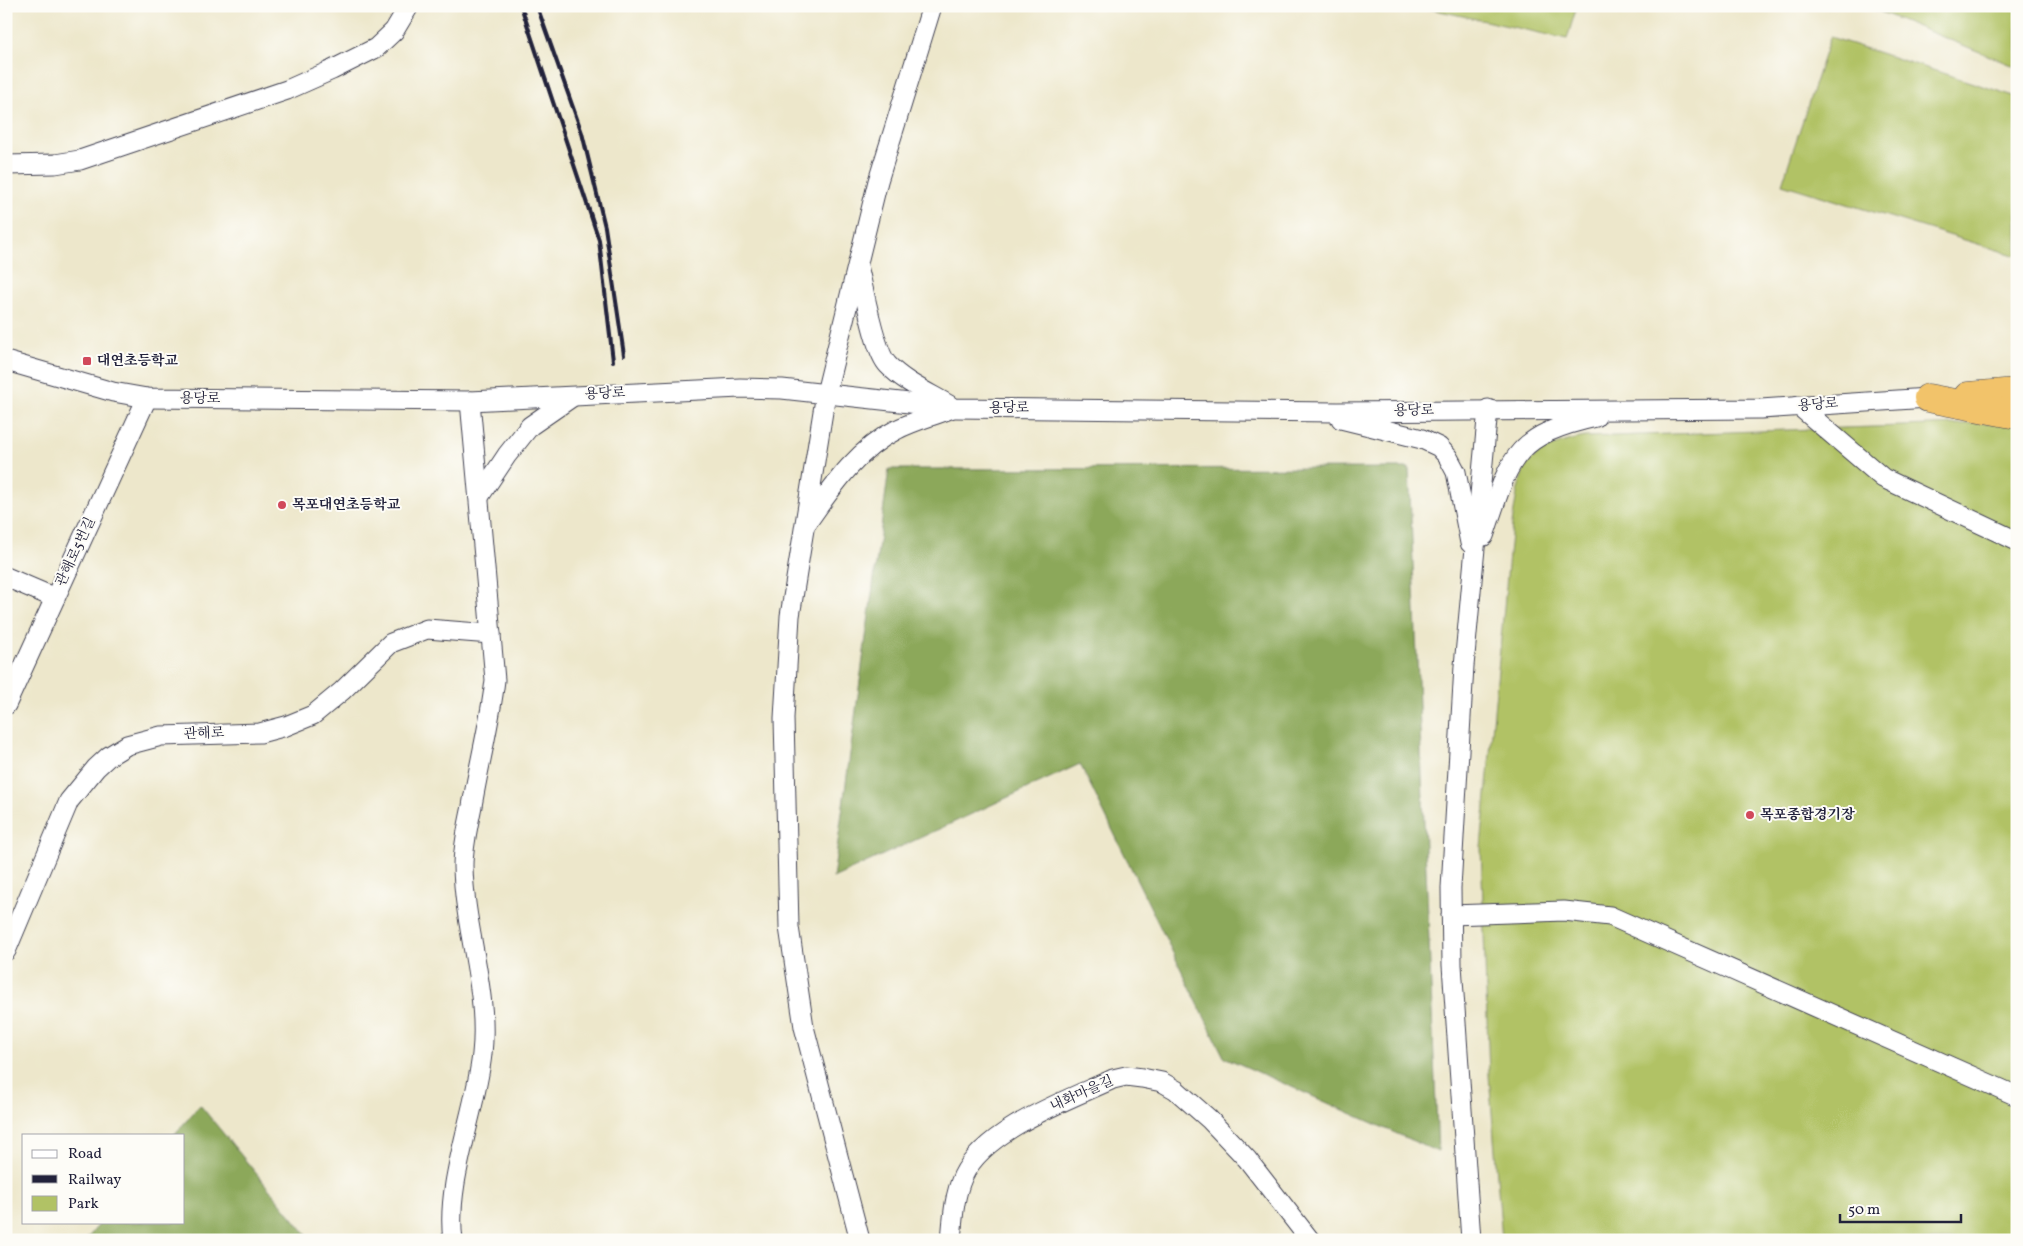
<svg xmlns="http://www.w3.org/2000/svg" width="2023" height="1246" font-family="Vollkorn,'Noto Serif KR',serif">
<rect width="100%" height="100%" fill="#fdfcf7"/>
<filter id="ink" filterUnits="userSpaceOnUse"><feTurbulence type="fractalNoise" baseFrequency=".02" numOctaves="2"/><feDisplacementMap in="SourceGraphic" scale="10" xChannelSelector="R" yChannelSelector="G"/><feConvolveMatrix kernelMatrix="1 2 1 2 8 2 1 2 1" color-interpolation-filters="sRGB"/></filter>
<filter id="wash" filterUnits="userSpaceOnUse"><feTurbulence type="fractalNoise" baseFrequency=".0096" numOctaves="4" result="noise"/><feDisplacementMap in="SourceGraphic" scale="20" xChannelSelector="R" yChannelSelector="G"/><feGaussianBlur stdDeviation="1.12" result="paint"/><feColorMatrix in="noise" values="0 0 0 0 0 0 0 0 0 0 0 0 0 0 0 0 0 1.4 0 .05"/><feComposite in="paint" operator="in"/></filter>
<g filter="url(#wash)">
<rect width="100%" height="100%" fill="#ede7cb"/>
<g fill="#b1c265" stroke="#6a7250">
<path d="M1417,6H1577L1567,39Z"/>
<path d="M1866,6H2017V67Z"/>
<path d="M1830,37L2017,97V256L1782,184Z"/>
<path d="M2017,422V1240H1502L1489,1075L1481,847L1512,524C1521,466 1522,450 1585,437Z"/>
</g>
<g fill="#8ca85a" stroke="#57654a">
<path d="M1409,468L1438,1152L1224,1057L1080,764L833,878L889,469Z"/>
<path d="M200,1105L311,1240H86L101,1222H184V1135H174Z"/>
</g>
</g>
<g filter="url(#ink)">
<g fill="none" stroke-linecap="round" stroke-linejoin="round">
<g stroke="#404051" stroke-width="21">
<g id="minor">
<path d="M6,165L55,164L80,160L287,90L332,70L376,48L394,31L409,6"/>
<path d="M858,266C864,288 874,351 888,365C904,382 929,393 949,405"/>
<path d="M6,361L113,392L147,398L470,401L740,388L782,389L955,408L1337,412L1761,409L1928,398"/>
<path d="M1799,406L1883,478L2017,541"/>
<path d="M1341,419L1422,439L1439,447L1448,457L1456,472L1470,543"/>
<path d="M479,497L507,455L530,426L572,397"/>
<path d="M806,524C831,489 856,450 896,430C913,421 933,416 950,409"/>
<path d="M1484,536C1510,459 1511,436 1596,417"/>
<path d="M6,577L55,598"/>
<path d="M6,705L147,398"/>
<path d="M1451,915L1564,911L1610,916L2017,1096"/>
<path d="M6,951L69,801L96,768L109,756L127,745L161,736L260,733L286,726L313,715L342,691L391,643L427,629L491,634"/>
<path d="M453,1240C445,1183 476,1112 482,1054C489,991 464,929 463,866C463,846 468,826 472,806C479,764 490,723 495,680L470,401"/>
<path d="M860,1240L804,1027L789,927L784,718L790,616L826,393L878,181L932,6"/>
<path d="M951,1240C953,1218 954,1196 963,1176C985,1129 1068,1100 1113,1079L1126,1076L1142,1078L1162,1082L1176,1090L1209,1119L1247,1159L1310,1240"/>
<path d="M1471,1240L1452,965L1451,888L1464,666L1488,409"/>
</g>
</g>
<g stroke="#404051" stroke-width="29">
<g id="highway">
<path d="M1968,396L2017,392"/>
<path d="M1928,398L2017,415"/>
</g>
</g>
<use href="#minor" stroke="#fff" stroke-width="19"/>
<use href="#highway" stroke="#f2c36a" stroke-width="28"/>
<g stroke="#22223b" stroke-width="4">
<path d="M521,6L599,240L613,361"/>
<path d="M537,6L582,133L605,227L624,355"/>
</g>
</g>
</g>
<g fill="#d1495b" stroke="#fdfcf7" stroke-width="2">
<rect x="82" y="356" width="10" height="10" rx="2.5"/>
<circle cx="282" cy="505" r="5"/>
<circle cx="1750" cy="815" r="5"/>
</g>
<g text-anchor="middle" dominant-baseline="central" stroke-width="4" stroke-linejoin="round" paint-order="stroke">
<g font-size="14" font-weight="bold" fill="#22223b" stroke="#fdfcf7" text-anchor="start">
<text x="97" y="361">대연초등학교</text>
<text x="292" y="505">목포대연초등학교</text>
<text x="1760" y="815">목포종합경기장</text>
</g>
<g font-size="14" fill="#22223b" stroke="#fdfcf7">
<text transform="translate(605 394) rotate(-2)">용당로</text>
<text transform="translate(200 399) rotate(1)">용당로</text>
<text transform="translate(1818 405) rotate(-4)">용당로</text>
<text x="1009" y="408">용당로</text>
<text transform="translate(1414 411) rotate(-1)">용당로</text>
<text transform="translate(76 552) rotate(-65)">관해로5번길</text>
<text transform="translate(204 734) rotate(-2)">관해로</text>
<text transform="translate(1082 1094) rotate(-24)">내화마을길</text>
</g>
</g>
<rect width="2023" height="1246" fill="none" stroke="#fdfcf7" stroke-width="25"/>
<rect x="22" y="1134" width="162" height="90" fill="#fdfcf7" stroke="#a5a5ac"/>
<rect x="32" y="1150" width="25" height="8" fill="#ffffff" stroke="#a5a5ac"/>
<text x="68" y="1158" font-size="15" fill="#22223b">Road</text>
<rect x="32" y="1175" width="25" height="8" fill="#22223b" stroke="#a5a5ac"/>
<text x="68" y="1184" font-size="15" fill="#22223b">Railway</text>
<rect x="32" y="1196" width="25" height="15" fill="#b1c265" stroke="#a5a5ac"/>
<text x="68" y="1208" font-size="15" fill="#22223b">Park</text>
<path d="M1840 1214v8h121v-8" fill="none" stroke="#22223b" stroke-width="2.5"/>
<text x="1848" y="1214" font-size="15" fill="#22223b" stroke="#fdfcf7" stroke-width="4" paint-order="stroke">50 m</text>
</svg>
